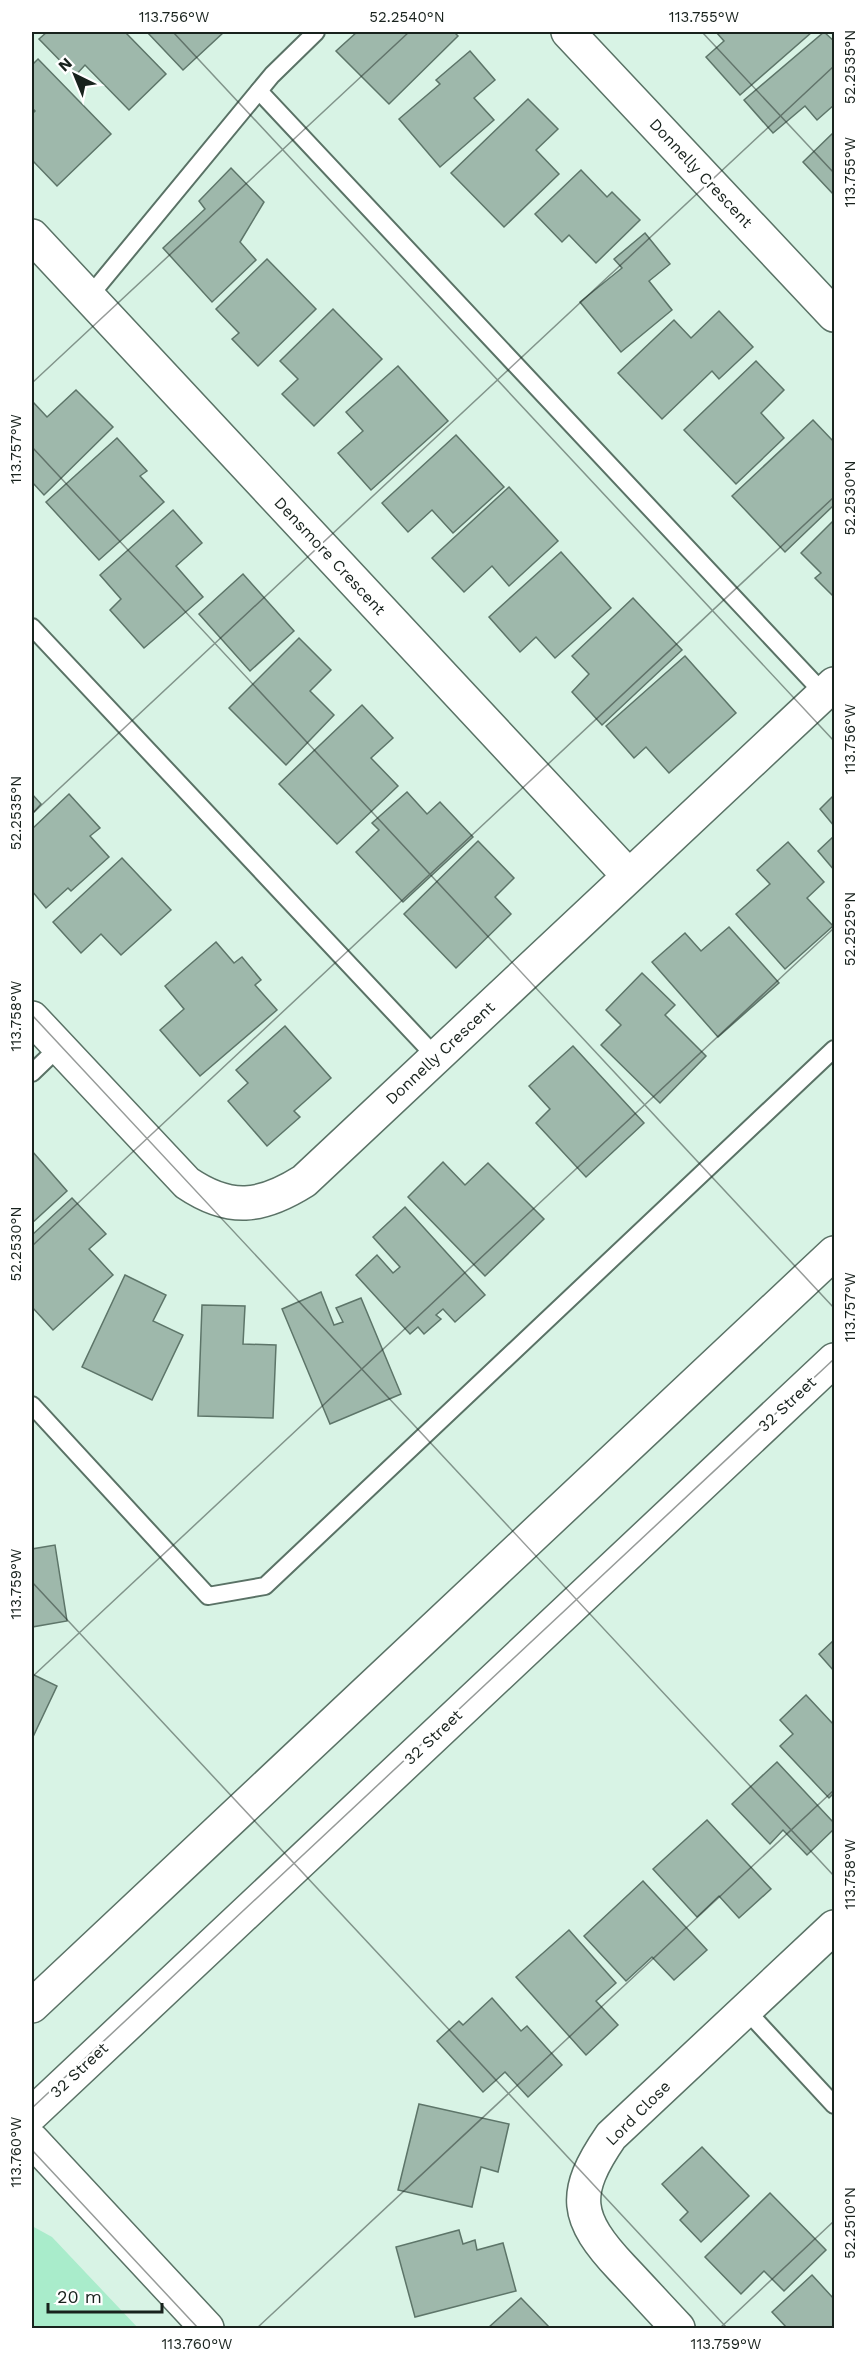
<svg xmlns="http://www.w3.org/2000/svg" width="866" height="2360" font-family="'Work Sans',sans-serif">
<rect width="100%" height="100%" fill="#d8f3e5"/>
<path fill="#a9eccb" d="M32,2226L52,2237L138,2328H32Z"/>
<g fill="#9eb8ab" stroke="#5d7569" stroke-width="1.5">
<path d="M47,32H125L166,74L129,110L85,65L75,76L39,39Z"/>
<path d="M147,32H224L183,70Z"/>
<path d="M357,32H454L458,36L389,104L336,51Z"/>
<path d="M716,32H812L740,95L706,57L724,41Z"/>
<path d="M824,32L834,41V105L817,120L805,106L773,133L744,100Z"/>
<path d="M470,51L495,80L474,98L494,120L440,167L399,119L440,84L436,80Z"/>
<path d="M38,59L111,134L57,186L32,160V114L35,111L32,108V65Z"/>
<path d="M528,99L558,129L536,150L559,174L504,227L451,173Z"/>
<path d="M834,132V192L833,194L803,162Z"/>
<path d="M231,168L264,202L240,242L256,260L212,302L163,248L205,209L199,201Z"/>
<path d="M581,170L607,197L612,192L640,220L596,263L569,235L562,242L535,214Z"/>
<path d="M645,233L670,264L649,281L672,310L621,352L580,302L622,268L614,259Z"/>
<path d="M267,259L316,309L258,366L232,339L239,333L216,309Z"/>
<path d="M333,309L382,359L314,426L282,394L298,379L280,361Z"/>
<path d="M719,311L753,347L719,379L712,371L662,419L618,373L674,320L691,338Z"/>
<path d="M756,361L784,390L761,413L784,438L736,484L684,430Z"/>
<path d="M398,366L448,421L371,490L338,453L363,431L346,412Z"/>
<path d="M76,390L113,427L44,495L32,482V401L47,417Z"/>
<path d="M813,420L834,442V505L785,552L732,496Z"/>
<path d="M456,435L504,487L453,533L432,510L408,532L382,503Z"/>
<path d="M117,438L147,471L140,476L164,502L99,560L46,502Z"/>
<path d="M509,487L558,541L509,586L492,566L464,592L432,558Z"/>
<path d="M173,510L202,543L176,566L203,597L144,648L110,610L121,599L100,575Z"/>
<path d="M834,520V597L815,578L821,573L801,553Z"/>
<path d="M561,552L611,608L555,658L536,637L520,652L489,617Z"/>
<path d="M243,574L294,631L250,671L199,614Z"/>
<path d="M633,598L682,650L602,725L572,692L589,674L572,656Z"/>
<path d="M299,638L331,670L310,691L334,715L286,765L229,708Z"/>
<path d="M685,656L736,713L669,773L646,747L634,758L606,726Z"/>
<path d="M362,705L393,738L371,758L398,786L337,844L279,784Z"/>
<path d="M407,792L427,814L440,802L473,837L403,902L356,852L379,830L372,823Z"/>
<path d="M32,794L41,804L32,814Z"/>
<path d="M69,794L100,828L90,836L109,857L71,891L68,888L46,908L32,891V829Z"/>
<path d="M834,795V826L820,809Z"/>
<path d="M834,836V870L818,851Z"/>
<path d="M478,841L514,878L495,897L511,914L456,968L404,914Z"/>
<path d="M788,842L824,882L807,898L833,926L785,969L736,914L770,884L757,870Z"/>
<path d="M122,858L171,910L121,955L101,934L81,953L53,922Z"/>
<path d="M729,927L779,983L718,1037L652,962L685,933L701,951Z"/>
<path d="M216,942L234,963L242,957L261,980L255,985L277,1010L200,1076L160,1030L184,1009L165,986Z"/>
<path d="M642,973L675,1005L665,1015L706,1056L660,1103L601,1045L621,1025L606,1010Z"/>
<path d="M285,1026L331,1078L294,1111L300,1117L267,1146L228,1101L248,1083L236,1070Z"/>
<path d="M573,1046L644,1123L586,1177L536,1123L550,1109L529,1086Z"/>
<path d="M32,1151L67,1191L32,1223Z"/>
<path d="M443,1162L465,1185L488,1163L544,1219L485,1276L408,1197Z"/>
<path d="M72,1198L106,1234L89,1249L113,1275L53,1330L32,1307V1235Z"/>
<path d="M405,1207L485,1295L455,1322L443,1309L436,1315L441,1319L424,1334L418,1327L410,1334L356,1275L377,1255L393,1273L400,1267L373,1237Z"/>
<path d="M125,1275L166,1295L153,1321L183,1335L152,1400L82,1367Z"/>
<path d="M321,1292L334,1325L343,1322L336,1308L361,1298L401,1394L330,1424L282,1309Z"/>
<path d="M202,1305L245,1306L243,1344L276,1345L273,1418L198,1416Z"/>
<path d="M55,1545L67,1621L32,1627V1549Z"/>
<path d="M834,1640V1671L819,1654Z"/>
<path d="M32,1674L57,1686L32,1739Z"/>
<path d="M806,1695L834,1725V1793L829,1798L780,1746L793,1734L780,1720Z"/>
<path d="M777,1762L834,1823V1829L807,1855L783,1830L770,1844L732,1804Z"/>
<path d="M707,1820L771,1889L739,1918L719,1896L697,1917L653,1869Z"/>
<path d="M643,1881L707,1950L674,1980L652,1957L626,1981L584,1936Z"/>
<path d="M569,1930L616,1983L596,2001L618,2025L586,2055L516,1977Z"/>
<path d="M492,1998L521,2031L527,2026L562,2065L528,2097L505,2072L483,2092L437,2041L459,2021L463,2025Z"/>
<path d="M419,2104L509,2124L498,2172L481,2167L472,2207L398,2190Z"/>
<path d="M702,2147L749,2196L701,2242L680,2220L688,2212L662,2184Z"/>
<path d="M770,2193L826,2250L784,2291L764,2271L741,2294L705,2257Z"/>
<path d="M459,2230L463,2244L475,2240L477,2250L503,2243L516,2291L415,2317L396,2247Z"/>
<path d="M812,2275L834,2299V2328H787L772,2312Z"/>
<path d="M521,2298L550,2328H488Z"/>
</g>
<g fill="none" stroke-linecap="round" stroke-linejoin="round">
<g stroke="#5a7266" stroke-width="20">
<g id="service">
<path d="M259,91L828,698"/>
<path d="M88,298L272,75L316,32"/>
<path d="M32,627L436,1057"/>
<path d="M32,1073L59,1047"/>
<path d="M32,1405L208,1596L265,1586L834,1049"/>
<path d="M746,2010L834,2105"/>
</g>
</g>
<g stroke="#5a7266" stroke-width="36">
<g id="minor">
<path d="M568,32L834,315"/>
<path d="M32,236L628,875"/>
<path d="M32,1018L187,1183C230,1212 261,1208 304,1181L834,684"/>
<path d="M678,2328C659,2308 641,2288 622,2268C575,2218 571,2194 611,2136L834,1927"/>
</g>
</g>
<g stroke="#5a7266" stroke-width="36">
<g id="tertiary">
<path d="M32,2006L834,1253"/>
<path d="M32,2114L834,1360"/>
<path d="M32,2140L207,2328"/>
</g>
</g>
<use href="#service" stroke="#fff" stroke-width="16"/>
<use href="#minor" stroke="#fff" stroke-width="33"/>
<use href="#tertiary" stroke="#fff" stroke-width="33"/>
</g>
<path fill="none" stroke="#18221d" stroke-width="1.5" stroke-opacity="0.45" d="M173,32L834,741M702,32L834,173M32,383L409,32M32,447L834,1308M32,814L834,66M32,1015L834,1876M32,1246L834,497M32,1582L727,2328M32,1677L834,928M32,2108L834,1359M32,2150L198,2328M257,2328L834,1790M720,2328L834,2221"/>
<g text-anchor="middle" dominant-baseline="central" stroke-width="5" stroke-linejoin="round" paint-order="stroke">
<g font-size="16" fill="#18221d" stroke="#fff">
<text transform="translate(701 173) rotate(47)">Donnelly Crescent</text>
<text transform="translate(330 556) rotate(47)">Densmore Crescent</text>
<text transform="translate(440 1053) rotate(-43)">Donnelly Crescent</text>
<text transform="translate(787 1404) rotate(-43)">32 Street</text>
<text transform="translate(433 1737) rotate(-43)">32 Street</text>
<text transform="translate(79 2070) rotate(-43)">32 Street</text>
<text transform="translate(638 2113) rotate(-45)">Lord Close</text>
</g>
</g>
<rect width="866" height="2360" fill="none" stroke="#ffffff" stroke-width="66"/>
<g transform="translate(75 75) rotate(317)" stroke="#ffffff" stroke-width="4.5" paint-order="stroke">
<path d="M0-4.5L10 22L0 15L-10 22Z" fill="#18221d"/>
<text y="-9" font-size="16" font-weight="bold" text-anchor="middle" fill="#18221d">N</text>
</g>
<path d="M48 2303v9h114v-9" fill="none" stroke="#18221d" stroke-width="3"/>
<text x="57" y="2303" font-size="18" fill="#18221d" stroke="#ffffff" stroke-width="4.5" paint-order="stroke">20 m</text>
<rect x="33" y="33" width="800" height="2294" fill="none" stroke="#18221d" stroke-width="2"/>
<g font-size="15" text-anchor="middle" fill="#18221d">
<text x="174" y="22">113.756°W</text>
<text x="407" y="22">52.2540°N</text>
<text x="704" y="22">113.755°W</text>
<text transform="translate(850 67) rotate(-90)" y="5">52.2535°N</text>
<text transform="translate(850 172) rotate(-90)" y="5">113.755°W</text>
<text transform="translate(16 449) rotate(-90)" y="5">113.757°W</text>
<text transform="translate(850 498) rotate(-90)" y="5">52.2530°N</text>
<text transform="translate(850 739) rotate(-90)" y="5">113.756°W</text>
<text transform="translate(16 813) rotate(-90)" y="5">52.2535°N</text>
<text transform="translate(850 929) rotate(-90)" y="5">52.2525°N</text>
<text transform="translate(16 1016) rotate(-90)" y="5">113.758°W</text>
<text transform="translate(16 1244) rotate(-90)" y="5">52.2530°N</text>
<text transform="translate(850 1307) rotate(-90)" y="5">113.757°W</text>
<text transform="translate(16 1584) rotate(-90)" y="5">113.759°W</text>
<text transform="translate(850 1874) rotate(-90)" y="5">113.758°W</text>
<text transform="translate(16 2152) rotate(-90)" y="5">113.760°W</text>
<text transform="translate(850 2223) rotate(-90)" y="5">52.2510°N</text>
<text x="197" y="2349">113.760°W</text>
<text x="726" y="2349">113.759°W</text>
</g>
</svg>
